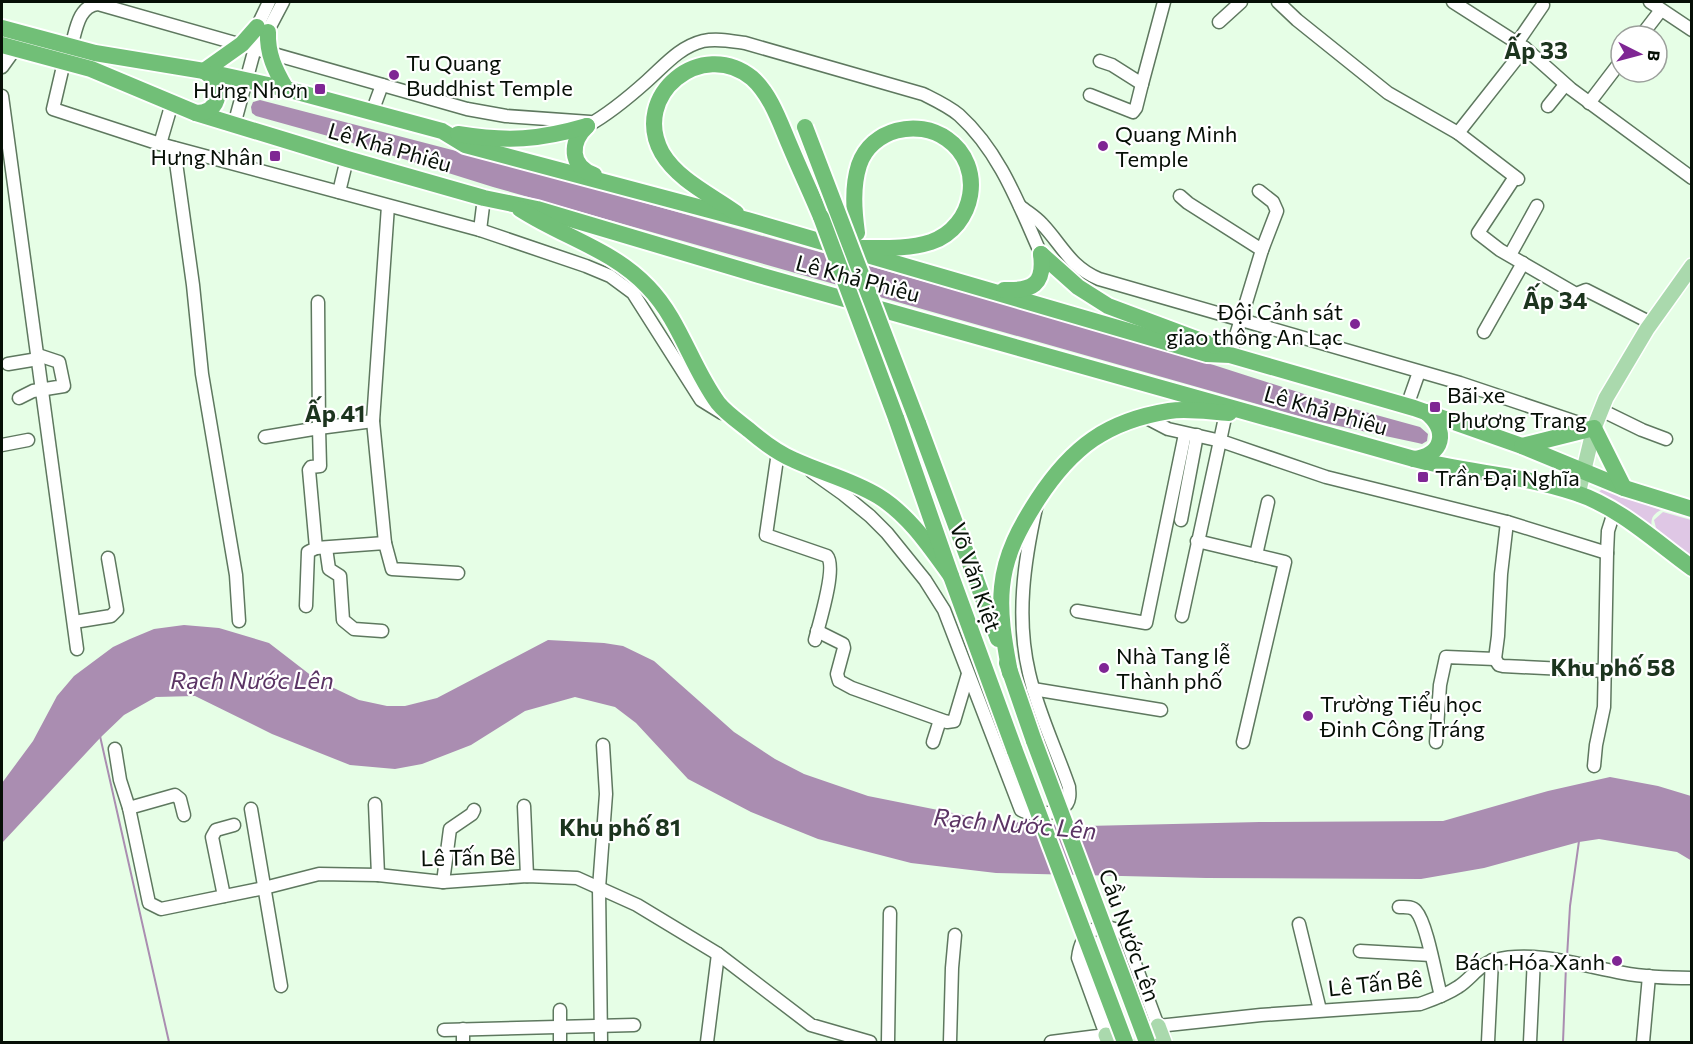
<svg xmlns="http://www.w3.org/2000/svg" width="1693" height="1044" font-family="Commissioner,sans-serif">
<rect width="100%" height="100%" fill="#e6fee6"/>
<g fill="#dfc7e5">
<path d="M1602,489L1661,510C1653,514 1650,519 1652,528L1618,504L1598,493Z"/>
<path d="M1663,512L1691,520V557L1656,528L1654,520Z"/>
</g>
<g fill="#aa8db1">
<path d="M260,100L514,166L1164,349L1329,402L1420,427L1428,434L1427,441L1422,444L1418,443L1320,422L493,187L346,141L256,116L252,113L251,107L253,102Z"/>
<path d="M184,625L219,628L269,643L317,680L359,700L387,706H405L437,698L548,640L604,643L623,646L654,661L734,732L775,759L804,774L868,796L993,821L1086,826L1260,822L1443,821L1548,791L1610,777L1658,786L1691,796L1692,861L1677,852L1599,839L1579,842L1484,868L1421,879L1206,878L996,873L911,863L818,839L751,812L688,779L636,723L615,707L575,697L525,711L471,745L422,764L395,769L350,765L272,734L195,696L156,697L124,715L101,737L2,843V783L33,741L57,696L74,676L113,647L130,639L154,629Z"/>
</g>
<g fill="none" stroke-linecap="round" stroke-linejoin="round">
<g stroke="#aa8db1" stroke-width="2">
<path d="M100,736L169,1042"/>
<path d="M1567,957L1570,906L1579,841"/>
<path d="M1563,1042L1566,966"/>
</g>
<g stroke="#5e785f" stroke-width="15">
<g id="minor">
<path d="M1278,2L1297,20L1388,93L1458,133L1518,179"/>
<path d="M1453,2L1525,48L1571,89L1692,178"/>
<path d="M1650,2L1692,30"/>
<path d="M1219,22L1241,2"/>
<path d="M1641,36L1661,10"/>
<path d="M264,38L283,2"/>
<path d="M1517,43L1543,5"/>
<path d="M71,47C76,31 78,6 98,4L467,109L506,116L590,122"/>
<path d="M1100,61L1112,65L1142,84L1164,2"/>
<path d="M64,62L53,109L160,144L480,230L586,266L610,276L633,293L701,400L722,413"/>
<path d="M2,67L15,49"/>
<path d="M1090,95L1133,112L1136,108L1142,84"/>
<path d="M2,96L77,649"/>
<path d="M1589,103L1621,61"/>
<path d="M1548,106L1565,85"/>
<path d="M372,112L382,85"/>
<path d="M234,125L255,48L257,27L269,2"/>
<path d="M587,126C609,114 628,98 647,81C664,66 679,47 703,41C717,38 731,41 745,43L923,94C935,100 948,106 959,115C1000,152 1019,205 1041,254"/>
<path d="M1458,133L1525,48"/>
<path d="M160,144L172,103"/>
<path d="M174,148L193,285L202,374L236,575L239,621"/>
<path d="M1515,177L1478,233L1500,250L1576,294L1586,290L1651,323"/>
<path d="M339,192L347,159"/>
<path d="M1180,196L1188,203L1262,250"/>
<path d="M1020,206C1027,212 1036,217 1042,224C1062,245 1070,267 1099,279L1460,383L1594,428"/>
<path d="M480,230L484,198"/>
<path d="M1510,255L1537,206"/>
<path d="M318,302L319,428L373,421L388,206"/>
<path d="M1484,332L1523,263"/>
<path d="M1230,355L1262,250L1277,211L1273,202L1259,191"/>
<path d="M8,364L38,359"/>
<path d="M19,398L33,391L64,386L59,362L38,355"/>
<path d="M1407,406L1419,372"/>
<path d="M1601,410L1642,430L1666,439"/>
<path d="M1145,417L1168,429L1221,441L1326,477L1507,522L1607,553"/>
<path d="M373,421L385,543"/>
<path d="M265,437L319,428L320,466L311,467L309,470L316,548L308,552L306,606"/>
<path d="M2,445L28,440"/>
<path d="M778,452L766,535L827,556C837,567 819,624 815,640"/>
<path d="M812,472L843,494L870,516L887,533L925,580L944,610L1021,810C1033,817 1067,815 1069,798C1070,794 1069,791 1069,787C1056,749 1038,713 1029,673C1016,618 1024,562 1036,508"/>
<path d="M1181,520L1197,435"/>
<path d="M1197,541L1285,562L1243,742"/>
<path d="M316,548L385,543L392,569L458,573"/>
<path d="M326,548L329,569L340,576L343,620L354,629L382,631"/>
<path d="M1256,555L1268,502"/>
<path d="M1077,611L1146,623L1185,434"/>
<path d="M1182,616L1226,413"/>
<path d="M74,622L111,616L117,610L108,558"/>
<path d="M817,631L843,644L844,648L837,674L839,681L852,688L947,722L954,721L968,674"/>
<path d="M1495,659L1499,665L1503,666L1605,671"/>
<path d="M1033,689L1161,710"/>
<path d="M933,742L940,720"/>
<path d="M1436,742L1440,685L1446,657L1495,659L1498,636L1501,574L1507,522"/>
<path d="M115,749L120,780L129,808L149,903L161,909L264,888L319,874L378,875L443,882L527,876L577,878L637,905L718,954L811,1025L870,1042"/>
<path d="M1594,766L1596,745L1604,707L1607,553L1608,531L1614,512"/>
<path d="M375,804L378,875"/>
<path d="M524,806L527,876"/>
<path d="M129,808L175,795L180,799L184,815"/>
<path d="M251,809L281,986"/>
<path d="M443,882L450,829L472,814L474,810"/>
<path d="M224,896L212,837L216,830L234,825"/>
<path d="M1399,907C1405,907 1412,906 1416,911C1427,923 1436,978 1441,996"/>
<path d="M1299,924L1320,1010"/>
<path d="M1360,951L1431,955"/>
<path d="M560,1010V1042"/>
<path d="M463,1029V1042"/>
<path d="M444,1030L634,1025"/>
<path d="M601,1042L599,888L606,794L603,745"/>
<path d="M707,1042L718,954"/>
<path d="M888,1042L890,913"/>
<path d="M950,1042L952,968L955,935"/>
<path d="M1051,1042L1106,1035L1078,958C1081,932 1099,918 1124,934L1158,1026L1261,1015L1420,1004C1434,999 1446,995 1458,987C1471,979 1479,964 1495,960C1535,950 1583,966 1623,973C1645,977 1669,978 1692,978"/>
<path d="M1488,1042L1492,960"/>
<path d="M1530,1042L1534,958"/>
<path d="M1643,1042L1649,976"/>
</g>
</g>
<g stroke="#fff" stroke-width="18">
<g id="major">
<path d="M1578,494L1594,428L1606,398L1647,329L1692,266"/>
<path d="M1158,1026L1164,1042"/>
<path d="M1106,1035L1109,1042"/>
</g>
</g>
<g stroke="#fff" stroke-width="20">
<g id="highway">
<path d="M2,28L95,53L204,71L286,89L442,131L465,145L747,220L1207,354L1230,355L1414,408L1522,446L1624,488L1692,509"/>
<path d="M268,32C267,54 275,70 286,89"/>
<path d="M2,45L91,69L196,113L347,159L484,198L537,209L759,275L1414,459C1467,473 1524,475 1576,493C1619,507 1656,542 1692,568"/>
<path d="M204,71L242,44L257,27"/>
<path d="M196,113C222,113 224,83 204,71"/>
<path d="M587,126C570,142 569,166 594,175"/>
<path d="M458,134C508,142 539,140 587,126"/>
<path d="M520,209C563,237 612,249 648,287C680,320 691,366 718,403C726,413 739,422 749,430C763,442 778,453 794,460C822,473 852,480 878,496C909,515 930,547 951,576"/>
<path d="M736,213C711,195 678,180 662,153C630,95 702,37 752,78C771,95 780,123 790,146C800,170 811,193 821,217"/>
<path d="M857,233C854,211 852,187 859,165C871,129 918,118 947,139C986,166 975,227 931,242C909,249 885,248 862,248"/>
<path d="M1041,254L1078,287L1108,306L1215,346"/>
<path d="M1004,290C1032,291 1045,285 1041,254"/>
<path d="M896,418L951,576L1015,751"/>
<path d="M918,423L998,639"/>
<path d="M1522,446L1594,428L1624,488"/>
<path d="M1414,459C1443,455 1449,431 1426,412"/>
<path d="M1007,663L1034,741"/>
<path d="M1010,673C1005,645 999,616 1002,587C1005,554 1020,527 1038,499C1072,447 1107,421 1169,411C1188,408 1210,412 1229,413"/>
</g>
</g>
<use href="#minor" stroke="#fff" stroke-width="12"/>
<use href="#major" stroke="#aad9ad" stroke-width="15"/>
<use href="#highway" stroke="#71bf77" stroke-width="16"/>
<g stroke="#fff" stroke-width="20" stroke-linecap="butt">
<g id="highway-bridge">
<path d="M805,127L918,423"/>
<path d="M821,217L896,418"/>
<path d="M1034,741L1147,1042"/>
<path d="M1015,751L1125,1042"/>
</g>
</g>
<use href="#highway-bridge" stroke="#71bf77" stroke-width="16"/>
</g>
<g fill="#7f2694" stroke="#fff" stroke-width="2">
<circle cx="394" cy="75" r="6"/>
<rect x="314" y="83" width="12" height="12" rx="3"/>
<circle cx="1103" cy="146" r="6"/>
<rect x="269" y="150" width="12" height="12" rx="3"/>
<circle cx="1355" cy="324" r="6"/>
<rect x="1429" y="401" width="12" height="12" rx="3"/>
<rect x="1417" y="471" width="12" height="12" rx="3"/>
<circle cx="1104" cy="668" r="6"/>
<circle cx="1308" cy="716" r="6"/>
<circle cx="1617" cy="961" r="6"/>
</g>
<g text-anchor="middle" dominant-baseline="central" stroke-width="4.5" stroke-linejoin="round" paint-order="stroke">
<g font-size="22" fill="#060f06" stroke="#fff" text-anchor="start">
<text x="406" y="62">Tu Quang<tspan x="406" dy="25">Buddhist Temple</tspan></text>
<text x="308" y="89" text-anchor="end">Hưng Nhơn</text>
<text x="1115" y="133">Quang Minh<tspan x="1115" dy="25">Temple</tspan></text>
<text x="263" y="156" text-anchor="end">Hưng Nhân</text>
<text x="1343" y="311" text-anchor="end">Đội Cảnh sát<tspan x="1343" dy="25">giao thông An Lạc</tspan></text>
<text x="1447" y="394">Bãi xe<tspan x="1447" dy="25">Phương Trang</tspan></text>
<text x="1435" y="477">Trần Đại Nghĩa</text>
<text x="1116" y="655">Nhà Tang lễ<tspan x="1116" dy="25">Thành phố</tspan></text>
<text x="1320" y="703">Trường Tiểu học<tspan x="1320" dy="25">Đinh Công Tráng</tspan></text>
<text x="1605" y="961" text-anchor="end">Bách Hóa Xanh</text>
</g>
<g font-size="22" fill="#060f06" stroke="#fff">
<text transform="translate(390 147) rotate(16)">Lê Khả Phiêu</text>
<text transform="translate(858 278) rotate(15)">Lê Khả Phiêu</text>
<text transform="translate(1326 410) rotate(16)">Lê Khả Phiêu</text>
<text transform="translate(976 577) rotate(71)">Võ Văn Kiệt</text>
<text transform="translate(468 857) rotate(-1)">Lê Tấn Bê</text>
<text transform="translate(1130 935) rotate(70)">Cầu Nước Lên</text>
<text transform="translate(1375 983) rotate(-6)">Lê Tấn Bê</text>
</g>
<g font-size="24" font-weight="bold" fill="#1c341e" stroke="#fff">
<text x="1536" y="49">Ấp 33</text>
<text x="1555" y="299">Ấp 34</text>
<text x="335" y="412">Ấp 41</text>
<text x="1613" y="666">Khu phố 58</text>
<text x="620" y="826">Khu phố 81</text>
</g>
<g font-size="24" font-style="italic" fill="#5b3464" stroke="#fff">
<text x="252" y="679">Rạch Nước Lên</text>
<text transform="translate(1015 823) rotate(5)">Rạch Nước Lên</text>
</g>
</g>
<rect width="1693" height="1044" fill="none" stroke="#060f06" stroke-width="6"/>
<g transform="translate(1639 54) rotate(96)"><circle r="28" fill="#ffffff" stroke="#9b9f9b" stroke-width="1.5"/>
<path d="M0-4.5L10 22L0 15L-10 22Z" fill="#7f2694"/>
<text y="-9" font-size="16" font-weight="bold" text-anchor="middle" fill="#060f06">B</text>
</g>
</svg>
